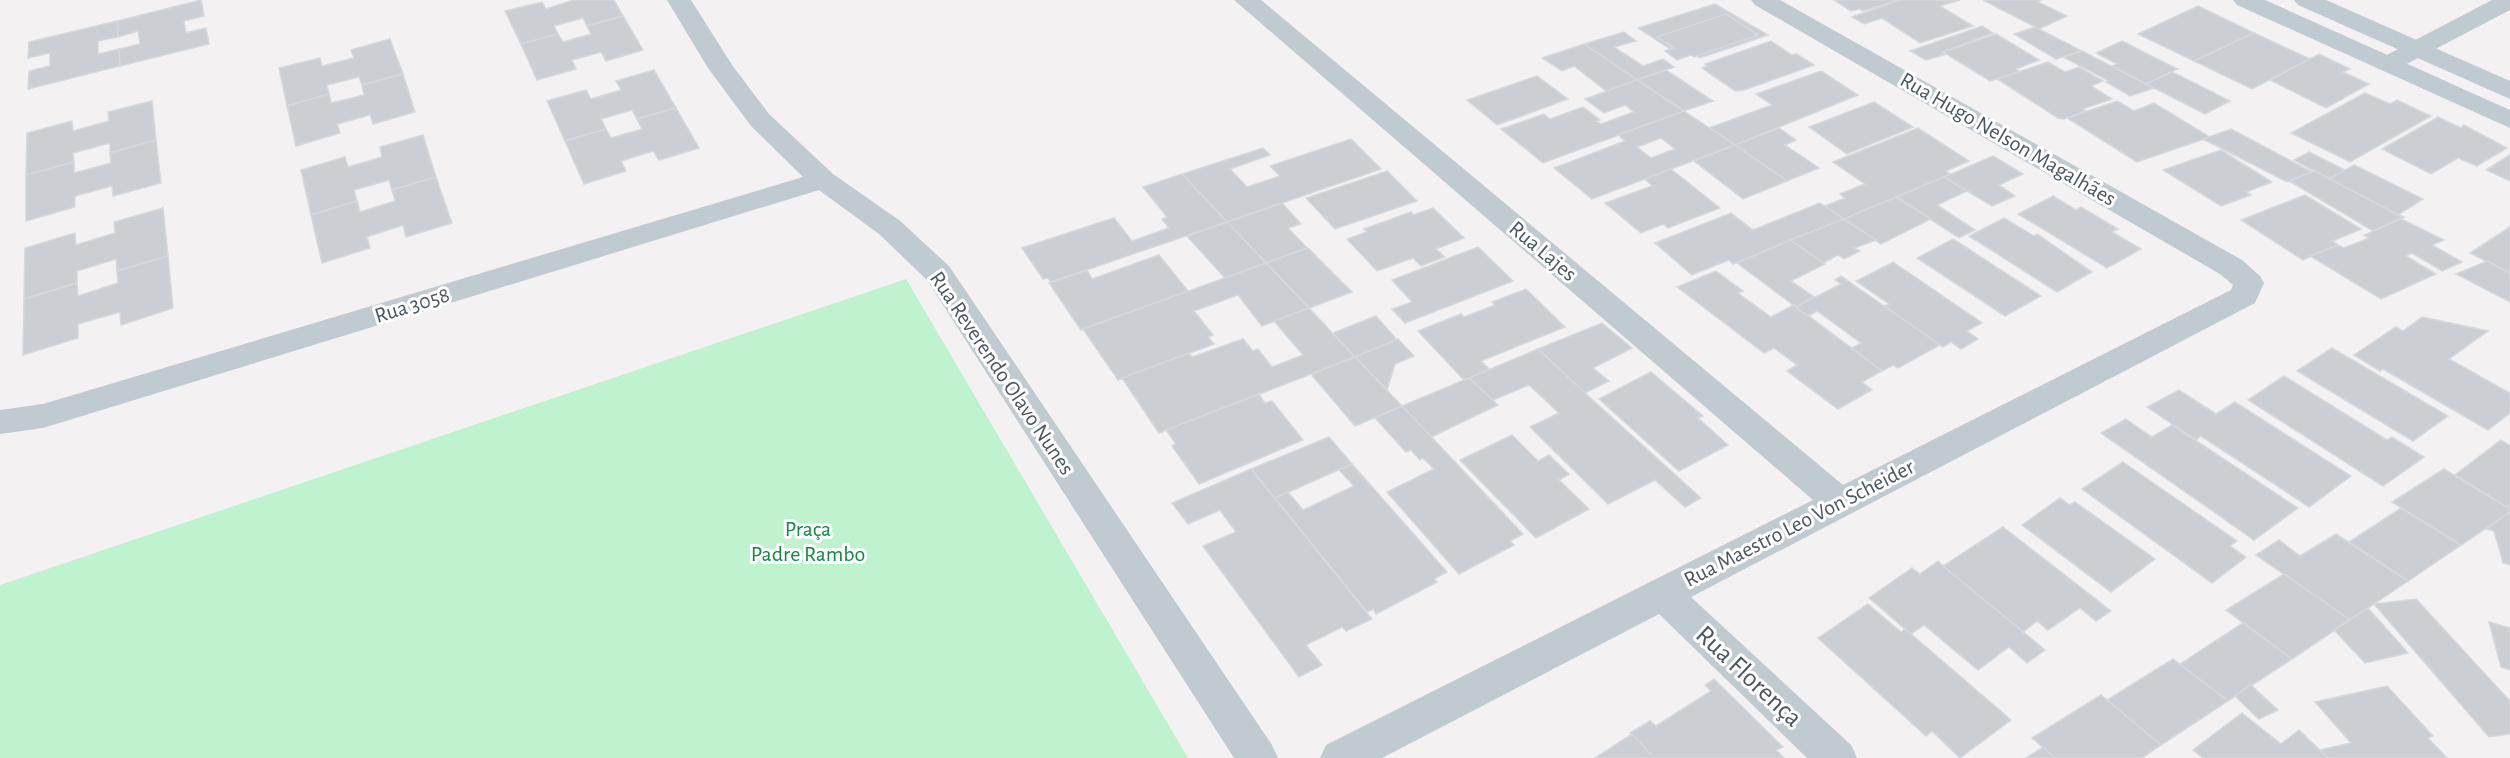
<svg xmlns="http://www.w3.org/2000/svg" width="2510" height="758" font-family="'Alegreya Sans',sans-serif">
<rect width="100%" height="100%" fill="#f4f1f2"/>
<path fill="#bff2cf" d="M906,279L1188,758H0V585Z"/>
<g fill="#cbcfd4" stroke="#d5d8dd" stroke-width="1.5" fill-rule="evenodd">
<path d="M201,0L204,16L184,21L186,33L206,28L209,44L120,66L119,49L140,44L138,31L118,37L117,21Z"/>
<path d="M573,0H614L623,16L587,26L583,18L554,26L558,34L521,44L505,11L542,2L546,9Z"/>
<path d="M1834,0H1899L1863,11L1859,9L1851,11Z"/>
<path d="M1899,0H1960L1940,6L1973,26L1920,43L1882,18L1864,24L1852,17Z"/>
<path d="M1983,0H2041L2038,2L2067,16L2039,29Z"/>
<path d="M1715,4L1768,35L1700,58L1696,56L1758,35L1726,14L1657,37L1674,48L1670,49L1638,28Z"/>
<path d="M2198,6L2254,33L2194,61L2138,34Z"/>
<path d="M1726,14L1758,35L1694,57L1691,55L1677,60L1665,51L1674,48L1657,37Z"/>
<path d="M623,16L643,50L606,61L601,52L572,60L576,69L537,80L521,44L558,34L563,42L591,34L587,26Z"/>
<path d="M117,21L118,37L98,41V54L119,49L120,66L28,89L29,71L50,66V53L28,58L29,42Z"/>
<path d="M1982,26L1993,33L1943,52L1947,54L1926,60L1910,51Z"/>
<path d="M2036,27L2039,29L2082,51L2056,59L2014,34Z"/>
<path d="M1624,32L1636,41L1614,47L1643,66L1663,59L1674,67L1637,80L1584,44Z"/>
<path d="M2254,33L2310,59L2252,89L2194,61Z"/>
<path d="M1996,34L2039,60L2016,69L2020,72L1990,81L1943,52Z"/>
<path d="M390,39L403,74L362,85L359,77L327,85L329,94L287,106L279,68L320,58L322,66L354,58L351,50Z"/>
<path d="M1771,41L1792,55L1797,54L1814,65L1744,90L1735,91L1702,68L1707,66L1705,64Z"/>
<path d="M2122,41L2177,69L2146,84L2112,66L2117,64L2096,53Z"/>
<path d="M1584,44L1637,80L1606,91L1574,66L1562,71L1542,58Z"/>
<path d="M2082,51L2146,84L2154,88L2130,96L2106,82L2109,81L2063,57Z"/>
<path d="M2319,54L2350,69L2343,72L2369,84L2326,108L2270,80Z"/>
<path d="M2048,62L2065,72L2079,67L2103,81L2091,86L2112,99L2083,109L2086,111L2064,119L2058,118L1997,79Z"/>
<path d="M654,70L676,108L637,119L632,110L601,119L606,129L565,141L547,101L586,90L591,99L621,90L616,81Z"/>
<path d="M1666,70L1713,101L1684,111L1637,80Z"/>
<path d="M1821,71L1858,95L1735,145L1709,128L1772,105L1756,94Z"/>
<path d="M2172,72L2230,101L2205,114L2146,84Z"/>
<path d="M403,74L415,112L373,124L370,115L337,124L340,133L296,146L287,106L329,94L331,103L364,95L362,85Z"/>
<path d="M1537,76L1568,99L1497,125L1467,100Z"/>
<path d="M1637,80L1684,111L1543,163L1501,129L1544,114L1550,119L1583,107L1600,120L1596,121L1601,124L1634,112L1625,105L1604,113L1585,99Z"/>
<path d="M2365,93L2390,104L2397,100L2431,116L2350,162L2291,133Z"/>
<path d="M152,101L156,140L110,153V143L73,153L74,162L26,175L27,133L72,121L73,131L109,121L108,112Z"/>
<path d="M2117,101L2134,111L2154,103L2210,137L2137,162L2067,118Z"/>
<path d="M1874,102L1913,127L1847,154L1809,127Z"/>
<path d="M676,108L699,148L659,160L653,151L621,161L626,171L584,184L565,141L606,129L611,138L642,129L637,119Z"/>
<path d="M1684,111L1735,145L1592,199L1554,168L1625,141L1618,135ZM1661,138L1675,149L1651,158L1637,147Z"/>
<path d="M2438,117L2461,128L2464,125L2507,148L2477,166L2458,158L2431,174L2382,149Z"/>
<path d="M1779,128L1796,140L1785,145L1819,168L1787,181L1735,145Z"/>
<path d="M1918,128L1969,161L1946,171L1950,174L1944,177L1844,219L1825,206L1845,198L1840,194L1865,184L1833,162Z"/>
<path d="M2231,129L2312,172L2287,182L2203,139Z"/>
<path d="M423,135L436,177L392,190L389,180L354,190L357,201L311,215L301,170L345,157L348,167L382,157L380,147Z"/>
<path d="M1351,139L1381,169L1227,222L1182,174L1263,148L1270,155L1230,169L1247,187L1280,176L1270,166Z"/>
<path d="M156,140L161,183L113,196L112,186L75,196V207L26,221V175L74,162V173L111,163L110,153Z"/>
<path d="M1735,145L1787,181L1743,199L1694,161Z"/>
<path d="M2221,150L2272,182L2246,192L2251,195L2221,206L2163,170Z"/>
<path d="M2309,152L2345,170L2329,179L2294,160Z"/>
<path d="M2510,155V181L2486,170Z"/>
<path d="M1993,156L2023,174L1999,185L2015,196L1992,206L1944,177Z"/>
<path d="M2354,165L2423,199L2398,215L2329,179Z"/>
<path d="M1671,169L1720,208L1668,228L1663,224L1641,233L1605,203L1652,186L1645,179Z"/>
<path d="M1387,171L1417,201L1335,229L1306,198Z"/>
<path d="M2315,171L2398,215L2404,217L2373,231L2289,181Z"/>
<path d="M1182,174L1227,222L1051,282L1048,278L1043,279L1022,248L1114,218L1132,241L1169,228L1162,219L1167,217L1143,187Z"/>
<path d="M436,177L452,223L406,237L403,225L367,237L370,248L322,263L311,215L357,201L360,212L395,201L392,190Z"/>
<path d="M1944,177L1967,191L1937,205L1975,230L1959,238L1896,197Z"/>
<path d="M2305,195L2361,229L2333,241L2338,245L2303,260L2241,220Z"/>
<path d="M2053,196L2076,210L2081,207L2118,229L2112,232L2141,249L2107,268L2018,214Z"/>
<path d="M1896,197L1931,219L1881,244L1844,219Z"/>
<path d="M1282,203L1301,224L1288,228L1307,248L1266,263L1227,222Z"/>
<path d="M1820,203L1844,219L1733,264L1729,260L1692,275L1655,243L1731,213L1753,230Z"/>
<path d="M163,208L168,256L117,271L116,259L77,271V283L24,299L25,248L75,233L76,245L115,233L114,222Z"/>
<path d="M1433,208L1464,238L1436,249L1445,257L1421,266L1413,258L1377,271L1347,239L1367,232L1364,229L1411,212L1413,215Z"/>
<path d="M2004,218L2034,236L2037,234L2092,272L2057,292L1969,236Z"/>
<path d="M1844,219L1876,240L1854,248L1860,251L1844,259L1838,255L1823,263L1790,240Z"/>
<path d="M2401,219L2444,240L2432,245L2462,262L2442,271L2412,253L2406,256L2436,274L2381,299L2310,256L2338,245L2344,248L2369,238L2364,235Z"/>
<path d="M1227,222L1266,263L1225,278L1187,236Z"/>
<path d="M2510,227V273L2470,253Z"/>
<path d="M1953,239L2041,296L2005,316L1917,258Z"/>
<path d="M1790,240L1825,264L1791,281L1814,297L1796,307L1737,263Z"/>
<path d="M1478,247L1513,281L1405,323L1392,309L1412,302L1392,280Z"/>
<path d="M1308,248L1352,292L1309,308L1266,263Z"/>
<path d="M1159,255L1188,291L1081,330L1049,283L1087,270L1092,279Z"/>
<path d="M168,256L173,308L121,325L120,312L78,324V338L23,355L24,299L77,283L78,296L118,283L117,271Z"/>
<path d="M2487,261L2510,273V302L2456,274Z"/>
<path d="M1893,262L1982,323L1967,331L1978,339L1961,349L1951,342L1943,347L1884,306L1889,304L1856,281Z"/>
<path d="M1266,263L1309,308L1262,326L1238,295L1194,311L1213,335L1208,337L1214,344L1118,380L1083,329Z"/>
<path d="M1716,271L1743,291L1738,293L1771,317L1794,305L1882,371L1862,382L1872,390L1838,409L1787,371L1797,365L1774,348L1764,353L1677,287Z"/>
<path d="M1841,276L1884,306L1940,345L1898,368L1893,365L1882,371L1852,348L1861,343L1817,311L1808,316L1796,307L1841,284L1835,280Z"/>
<path d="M1526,289L1565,327L1481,361L1490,370L1464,380L1418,331L1461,314L1464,317L1495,305L1492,302Z"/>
<path d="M1309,308L1355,357L1159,433L1122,378L1189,353L1192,357L1243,339L1253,351L1258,349L1272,367L1303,355L1274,321Z"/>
<path d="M1376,316L1397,340L1355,357L1333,333Z"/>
<path d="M2422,317L2488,331L2449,359L2510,393V413L2488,430L2383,369L2380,371L2354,355L2396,327L2403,331Z"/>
<path d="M1602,323L1632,348L1593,368L1609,381L1585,393L1538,349Z"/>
<path d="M1398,339L1414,356L1395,364L1387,390L1355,357Z"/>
<path d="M2332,348L2448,416L2413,441L2297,371Z"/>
<path d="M1538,349L1585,393L1701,498L1685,507L1655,480L1608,504L1530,427L1559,413L1529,385L1493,400L1469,378Z"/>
<path d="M1355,357L1402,406L1355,426L1311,374Z"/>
<path d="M1651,372L1703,416L1698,418L1728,445L1679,471L1599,399Z"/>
<path d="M2284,376L2387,440L2392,437L2424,457L2383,486L2248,400Z"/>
<path d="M1469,378L1498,405L1431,437L1402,406Z"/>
<path d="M2179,390L2216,414L2235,402L2351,476L2309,507L2201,436L2196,440L2147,407Z"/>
<path d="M1259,394L1265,403L1272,401L1303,440L1199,484L1172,446L1176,444L1166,430Z"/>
<path d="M1402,406L1523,534L1510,541L1514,545L1459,574L1387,492L1434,469L1423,458L1420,460L1411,450L1406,452L1375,418Z"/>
<path d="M2126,419L2152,437L2172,425L2298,508L2254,540L2101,433Z"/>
<path d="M1512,435L1538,461L1549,455L1569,474L1559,480L1589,509L1536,538L1460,460Z"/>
<path d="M1329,437L1352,464L1275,498L1251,469Z"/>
<path d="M2501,440L2510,446V509L2455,475Z"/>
<path d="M2123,462L2237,541L2230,546L2246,557L2212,583L2082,489Z"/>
<path d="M1352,464L1447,572L1434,579L1437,582L1376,614L1373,609L1367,612L1275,498L1288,492L1303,510L1354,486L1339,470Z"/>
<path d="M1251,469L1372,619L1346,631L1342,627L1306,645L1322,665L1299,677L1203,546L1236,532L1220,510L1188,524L1172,503Z"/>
<path d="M2444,469L2510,509V512L2461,545L2392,502Z"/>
<path d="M2060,498L2070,505L2075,502L2155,559L2111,592L2022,525Z"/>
<path d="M2401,508L2461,545L2408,581L2349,542Z"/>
<path d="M2510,512V565L2503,563L2494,531L2486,529Z"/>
<path d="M2003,527L2111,611L2096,621L2080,608L2048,630L2037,621L2023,632L1943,566Z"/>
<path d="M2336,534L2408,581L2350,620L2256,555L2279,540L2300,556Z"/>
<path d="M1938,561L1943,566L2045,650L2027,663L2009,647L1978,670L1924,625L1911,634L1869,598L1912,568L1920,574Z"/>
<path d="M2284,574L2350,620L2292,659L2226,610Z"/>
<path d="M2416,599L2510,701V734L2489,737L2374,604Z"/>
<path d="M1868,604L1901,632L1905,629L1911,634L2011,720L1960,758L1932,731L1926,736L1818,638Z"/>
<path d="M2368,608L2408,653L2365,663L2334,630Z"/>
<path d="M2489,622L2510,628V670L2501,667Z"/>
<path d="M2243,623L2292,659L2228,701L2180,664Z"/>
<path d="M2173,659L2228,701L2161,745L2107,700Z"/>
<path d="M1714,679L1783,747L1776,750L1784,758H1654L1630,733L1650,721L1656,726L1711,691L1705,685Z"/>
<path d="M2251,685L2278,710L2259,719L2235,696Z"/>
<path d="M2387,686L2433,736L2428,738L2447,758H2328L2320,750L2351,743L2315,702Z"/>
<path d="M2101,695L2161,745L2142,758H2055L2032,738Z"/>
<path d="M2242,713L2281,744L2299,730L2328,758H2203L2193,750Z"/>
<path d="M1632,734L1654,758H1595Z"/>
<path d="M2043,747L2055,758H2026Z"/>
</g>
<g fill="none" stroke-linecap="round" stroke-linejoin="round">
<g fill="#bfcad1" fill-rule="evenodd">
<path d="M667,0H691L732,65L769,114L833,174L899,220L949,266L1272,745L1278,758H1234L927,280L879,234L819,190L43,428L0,434V410L43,404L803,177L751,126L708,68Z"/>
<path d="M1234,0H1261L1843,485L2231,290L2233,285L2220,274L1755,5L1751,0H1780L2242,260L2260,276L2264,283L2255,303L1691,597L1851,745L1857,758H1807L1659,614L1382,758H1320L1326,745L1813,500Z"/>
<path d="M2492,0H2510V10L2397,69L2388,72L2379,69L2375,64L2379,59Z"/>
</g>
<g fill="#bfcad1" fill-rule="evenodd">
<path d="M2233,0H2265L2510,110V128L2237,5Z"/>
<path d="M2294,0H2326L2510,81V99L2298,5Z"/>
</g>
</g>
<g text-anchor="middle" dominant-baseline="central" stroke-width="6" stroke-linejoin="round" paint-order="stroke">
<g font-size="22" fill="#485660" stroke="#fff">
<text transform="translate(2008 139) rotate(30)">Rua Hugo Nelson Magalhães</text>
<text transform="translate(1543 251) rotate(40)">Rua Lajes</text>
<text transform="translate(412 305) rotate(-17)">Rua 3058</text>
<text transform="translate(1002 373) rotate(56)">Rua Reverendo Olavo Nunes</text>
<text transform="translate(1799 523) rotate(-27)">Rua Maestro Leo Von Scheider</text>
</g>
<g font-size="22" fill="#148645" stroke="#fff">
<text x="808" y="529">Praça<tspan x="808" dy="25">Padre Rambo</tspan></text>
</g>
<g font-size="27" fill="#485660" stroke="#fff">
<text transform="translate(1749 676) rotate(43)">Rua Florença</text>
</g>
</g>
</svg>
